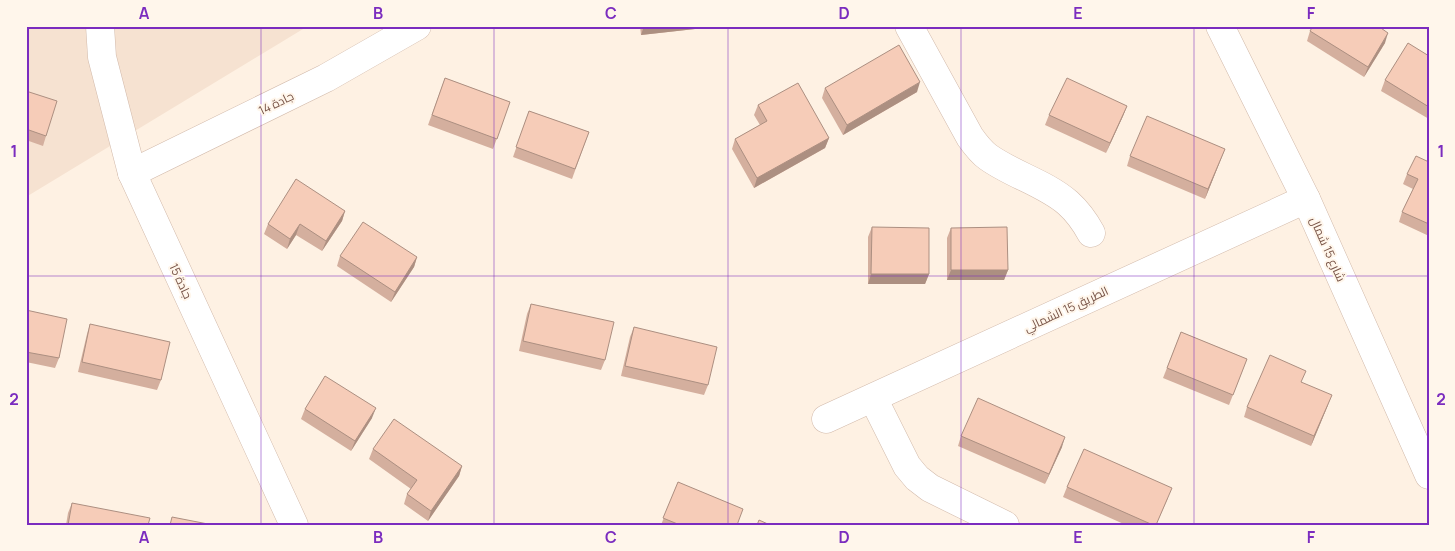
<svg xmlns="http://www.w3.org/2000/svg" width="1455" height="551" font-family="Manrope,Cairo,sans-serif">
<rect width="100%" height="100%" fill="#fef1e3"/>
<path fill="#f6e2d1" d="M26,26H308L26,197Z"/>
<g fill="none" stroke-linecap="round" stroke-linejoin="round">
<g stroke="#d2baab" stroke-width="29">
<g id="street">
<path d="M100,26L102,57L132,173L294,525"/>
<path d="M909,26L970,137C975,144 981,152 988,157C1013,175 1045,183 1068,203C1078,212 1085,222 1091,233"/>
<path d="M1220,26L1306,199L1429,475"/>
<path d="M132,173L326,78L417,26"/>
<path d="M873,398L907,466L917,478L930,488L1005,525"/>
<path d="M826,419L1306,199"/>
</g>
</g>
<use href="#street" stroke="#fff" stroke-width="28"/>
</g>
<g fill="#d4af9e">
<path d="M640,26H722L641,35Z"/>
<path d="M1310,31L1385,43L1364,77L1307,41Z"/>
<path d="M1429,56V119L1381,91L1385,80Z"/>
<path d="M445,78L510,102L493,149L428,125Z"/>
<path d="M825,88L917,92L843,135L822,98Z"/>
<path d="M26,91L46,136L43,146L26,140Z"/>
<path d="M758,105L829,138L825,148L754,188L732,149L735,139L760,125L754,115Z"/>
<path d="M1127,106L1123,116L1106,153L1045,125L1049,115Z"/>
<path d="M529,111L589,132L572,179L513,157Z"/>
<path d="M1225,149L1205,199L1127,166L1130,156Z"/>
<path d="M1429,162V236L1399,222L1402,212L1413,189L1403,184L1407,174Z"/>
<path d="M345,211L342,221L322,251L296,235L287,249L264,234L268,224Z"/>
<path d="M872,227L929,274L925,284H868V237Z"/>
<path d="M951,228L1008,270L1004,280H947V238Z"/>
<path d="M340,256L417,257L414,267L391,302L337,266Z"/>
<path d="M531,304L605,360L601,370L519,351L527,314Z"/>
<path d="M26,310L59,358L55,368L26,362Z"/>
<path d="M90,324L161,380L157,390L78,372L87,334Z"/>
<path d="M634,327L708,385L704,395L621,376L630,337Z"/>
<path d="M1181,332L1247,359L1229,405L1163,378Z"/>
<path d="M1301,382L1328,405L1311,446L1244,417L1247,407Z"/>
<path d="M305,409L372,418L351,451L301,419Z"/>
<path d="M961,436L1062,447L1045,484L958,446Z"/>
<path d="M373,449L462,466L459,476L428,521L404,504L407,494L411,489L369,459Z"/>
<path d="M678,482L737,525H661Z"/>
<path d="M1067,487L1168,498L1156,525H1126L1063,497Z"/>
<path d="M72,503L148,525H66L68,513Z"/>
</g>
<g fill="#ac8f81">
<path d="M644,26H722L641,35Z"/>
<path d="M1388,33L1385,43L1364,77L1368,67Z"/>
<path d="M920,82L917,92L843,135L847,125Z"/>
<path d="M1127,106L1123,116L1106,153L1110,143Z"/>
<path d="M829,138L825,148L754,188L757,178Z"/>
<path d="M1225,149L1205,199L1208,189Z"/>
<path d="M345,211L342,221L322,251L326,241Z"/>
<path d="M300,224L296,235L287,249L290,239Z"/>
<path d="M417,257L414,267L391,302L395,292Z"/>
<path d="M951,270H1008L1004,280H947Z"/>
<path d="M871,274H929L925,284H868Z"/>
<path d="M1332,395L1328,405L1311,446L1314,436Z"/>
<path d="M376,408L372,418L351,451L355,441Z"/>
<path d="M1065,437L1062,447L1045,484L1049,474Z"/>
<path d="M462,466L459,476L428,521L431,511Z"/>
</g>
<g fill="#f6ccb8" stroke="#ac8f81">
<path d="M1313,26H1378L1388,33L1368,67L1310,31Z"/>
<path d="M1408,43L1429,56V107L1385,80Z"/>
<path d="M899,45L920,82L847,125L825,88Z"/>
<path d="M445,78L510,102L497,139L432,115Z"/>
<path d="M1067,78L1127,106L1110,143L1049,115Z"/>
<path d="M798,83L829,138L757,178L735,139L767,121L758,105Z"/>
<path d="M26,91L57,101L46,136L26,129Z"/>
<path d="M529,111L589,132L575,169L516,147Z"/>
<path d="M1147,116L1225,149L1208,189L1130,156Z"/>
<path d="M1416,156L1429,162V224L1402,212L1418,179L1407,174Z"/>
<path d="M296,179L345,211L326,241L300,224L290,239L268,224Z"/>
<path d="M363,222L417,257L395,292L340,256Z"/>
<path d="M872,227L929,228V274H871Z"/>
<path d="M1007,227L1008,270H951V228Z"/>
<path d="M531,304L614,322L605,360L523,341Z"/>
<path d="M26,310L67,319L59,358L26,352Z"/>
<path d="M90,324L170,342L161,380L82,362Z"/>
<path d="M634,327L717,347L708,385L625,366Z"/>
<path d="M1181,332L1247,359L1233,395L1167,368Z"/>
<path d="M1270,355L1306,371L1301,382L1332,395L1314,436L1247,407Z"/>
<path d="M325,376L376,408L355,441L305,409Z"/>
<path d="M978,398L1065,437L1049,474L961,436Z"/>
<path d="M394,419L462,466L431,511L407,494L417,480L373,449Z"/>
<path d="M1084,449L1172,488L1156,525H1153L1067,487Z"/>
<path d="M678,482L743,509L737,525H680L663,518Z"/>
<path d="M72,503L150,518L148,525H68Z"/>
<path d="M172,517L213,525H170Z"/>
<path d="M759,520L770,525H757Z"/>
</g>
<path fill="none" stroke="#7b2cbf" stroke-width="1" stroke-opacity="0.55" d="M261,26V525M494,26V525M728,26V525M961,26V525M1194,26V525M26,276H1429"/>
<g text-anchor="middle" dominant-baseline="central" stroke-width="4" stroke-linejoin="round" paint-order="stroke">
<g font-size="12" fill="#785447" stroke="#fff6eb">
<text transform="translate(276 103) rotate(-26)">جادة 14</text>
<text transform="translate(1328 249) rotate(66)">شارع 15 شمال</text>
<text transform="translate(181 281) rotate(65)">جادة 15</text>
<text transform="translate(1066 309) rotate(-25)">الطريق 15 الشمالي</text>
</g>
</g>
<rect width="1455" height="551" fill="none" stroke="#fff6eb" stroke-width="55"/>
<rect x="28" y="28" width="1400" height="496" fill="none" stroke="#7b2cbf" stroke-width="2"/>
<g font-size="16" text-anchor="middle" font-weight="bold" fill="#7b2cbf">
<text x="144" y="19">A</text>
<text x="378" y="19">B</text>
<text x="611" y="19">C</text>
<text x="844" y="19">D</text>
<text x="1078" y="19">E</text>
<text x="1311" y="19">F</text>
<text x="14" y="157">1</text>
<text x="1441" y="157">1</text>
<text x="14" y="405">2</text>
<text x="1441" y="405">2</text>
<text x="144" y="543">A</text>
<text x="378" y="543">B</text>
<text x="611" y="543">C</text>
<text x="844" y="543">D</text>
<text x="1078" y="543">E</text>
<text x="1311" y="543">F</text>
</g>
</svg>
